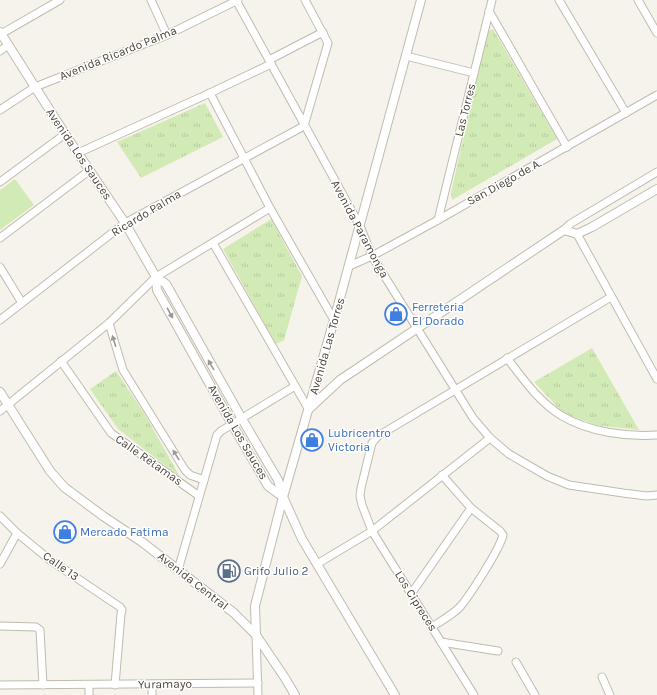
<svg xmlns="http://www.w3.org/2000/svg" width="657" height="695" font-family="Karla,sans-serif">
<defs>
<pattern id="park-tufts" width="24" height="20" patternUnits="userSpaceOnUse"><rect width="24" height="20" fill="#d2eab5"/><path d="M3 7l-1-3M5 7V3M7 7l1-3M15 17l-1-3M17 17v-4M19 17l1-3" fill="none" stroke="#b6ca9c"/></pattern>
</defs>
<rect width="100%" height="100%" fill="#f6f3ec"/>
<path fill="#d2eab5" d="M15,179L34,205L0,230V190Z"/>
<g fill="url(#park-tufts)">
<path d="M493,29L557,139L452,200L451,192L488,31Z"/>
<path d="M205,103L223,137L141,178L117,142Z"/>
<path d="M271,219L302,276L284,340L276,344L223,249Z"/>
<path d="M592,348L639,430L596,425L563,413L534,382Z"/>
<path d="M116,371L144,413L180,477L118,429L90,389Z"/>
</g>
<g fill="none" stroke-linecap="round" stroke-linejoin="round">
<g stroke="#c2bbae" stroke-width="9">
<g id="minor">
<path d="M151,0L167,35"/>
<path d="M236,0L360,226L372,256L473,418L490,438L509,454L547,476L569,485L623,493L647,496L657,495"/>
<path d="M559,0L626,113"/>
<path d="M638,0L657,33"/>
<path d="M489,11L567,147"/>
<path d="M1,34L60,0"/>
<path d="M0,51L8,45"/>
<path d="M406,56L474,73"/>
<path d="M269,60L323,32"/>
<path d="M210,93L270,208L334,320"/>
<path d="M0,110L35,87L167,35L238,0"/>
<path d="M78,153L210,93L271,64"/>
<path d="M0,182L65,134"/>
<path d="M438,220L492,0"/>
<path d="M564,230L570,224L657,172"/>
<path d="M577,234L657,379"/>
<path d="M0,238L90,170"/>
<path d="M213,243L309,410"/>
<path d="M349,266L372,256L438,220L657,95"/>
<path d="M0,267L22,303"/>
<path d="M0,320L125,223L304,126L328,43L305,0"/>
<path d="M109,323L123,370L185,470L190,475L204,480"/>
<path d="M507,358C523,379 539,402 562,416C589,432 626,437 657,435"/>
<path d="M61,361L111,433L199,496"/>
<path d="M0,411L109,323L156,277L270,208"/>
<path d="M0,516L17,533L50,560L120,607L122,610L121,614L115,685"/>
<path d="M0,564L17,533"/>
<path d="M317,564L372,531L490,438"/>
<path d="M178,570L217,435L221,431L295,386"/>
<path d="M411,594L471,508"/>
<path d="M0,626L36,627L40,630L43,685"/>
<path d="M432,627C441,621 452,615 460,607C470,595 500,549 503,535L500,531L471,508L442,475"/>
<path d="M256,635L258,695"/>
<path d="M441,642L498,651"/>
<path d="M516,662L535,695"/>
<path d="M602,677L610,695"/>
<path d="M152,684V695"/>
<path d="M0,685L258,683"/>
<path d="M89,685V695"/>
<path d="M474,695L372,531L362,505L360,496L361,488L370,451L372,443L378,436L611,297"/>
</g>
</g>
<g stroke="#c2bbae" stroke-width="10">
<g id="tertiary">
<path d="M0,32L65,134L125,223L156,277L166,284L242,419L278,480L283,497L302,539L395,695"/>
<path d="M156,277L157,290L232,424L268,486L283,497"/>
<path d="M0,392L50,471L64,487L103,516L142,542L234,613L256,635L285,678L295,695"/>
<path d="M311,407L340,380L564,230L577,234L592,227L657,189"/>
<path d="M256,635L255,606L283,497L334,320L421,0"/>
</g>
</g>
<use href="#minor" stroke="#fff" stroke-width="7"/>
<use href="#tertiary" stroke="#fff" stroke-width="8"/>
</g>
<defs><path id="oneway-solid" d="M-6-.8H1V-3.2L6.5 0L1 3.2V.8H-6Z"/></defs>
<g fill="#9c9892">
<use href="#oneway-solid" transform="translate(170 313) rotate(61)"/>
<use href="#oneway-solid" transform="translate(114 341) rotate(-107)"/>
<use href="#oneway-solid" transform="translate(211 365) rotate(-120)"/>
<use href="#oneway-solid" transform="translate(176 455) rotate(-122)"/>
</g>
<defs>
<g id="shop-ring" transform="scale(1.15)"><circle r="9.5" fill="#fff" stroke="#3f7fe0" stroke-width="1.5"/><path d="M-5-2.5h2.3a2.7 3.5 0 0 1 5.4 0H5L5.5 6h-11ZM-1.5-2.5h3a1.5 2.3 0 0 0-3 0Z" fill="#3f7fe0"/></g>
<g id="fuel-ring" transform="scale(1.15)"><circle r="9.5" fill="#fff" stroke="#5c6f8a" stroke-width="1.5"/><path d="M-5.5-6h7V0h2V4h1.3V-2.5L3-4.5l.8-.8L6-3V5H2.5V1h-1V6h-7ZM-4.2-4.7v3.2H.2V-4.7Z" fill="#5c6f8a"/></g>
</defs>
<g fill-rule="evenodd">
<use href="#shop-ring" x="396" y="314"/>
<use href="#shop-ring" x="312" y="440"/>
<use href="#shop-ring" x="65" y="532"/>
<use href="#fuel-ring" x="229" y="571"/>
</g>
<g text-anchor="middle" dominant-baseline="central" stroke-width="3" stroke-linejoin="round" paint-order="stroke">
<g font-size="12" fill="#4b4439" stroke="#fff">
<text transform="translate(118 53) rotate(-22)">Avenida Ricardo Palma</text>
<text transform="translate(465 110) rotate(-76)">Las Torres</text>
<text transform="translate(79 154) rotate(56)">Avenida Los Sauces</text>
<text transform="translate(504 182) rotate(-29)">San Diego de A.</text>
<text transform="translate(146 213) rotate(-31)">Ricardo Palma</text>
<text transform="translate(360 229) rotate(62)">Avenida Paramonga</text>
<text transform="translate(327 346) rotate(-74)">Avenida Las Torres</text>
<text transform="translate(238 432) rotate(60)">Avenida Los Sauces</text>
<text transform="translate(149 460) rotate(35)">Calle Retamas</text>
<text transform="translate(61 566) rotate(35)">Calle 13</text>
<text transform="translate(193 581) rotate(38)">Avenida Central</text>
<text transform="translate(416 601) rotate(58)">Los Cipreces</text>
<text transform="translate(165 684) rotate(-1)">Yuramayo</text>
</g>
<g font-size="12" fill="#366cbe" stroke="#fff" text-anchor="start">
<text x="412" y="307">Ferreteria<tspan x="412" dy="14">El Dorado</tspan></text>
<text x="328" y="433">Lubricentro<tspan x="328" dy="14">Victoria</tspan></text>
<text x="80" y="532">Mercado Fatima</text>
</g>
<g font-size="12" fill="#4e5e75" stroke="#fff" text-anchor="start">
<text x="244" y="571">Grifo Julio 2</text>
</g>
</g>
</svg>
